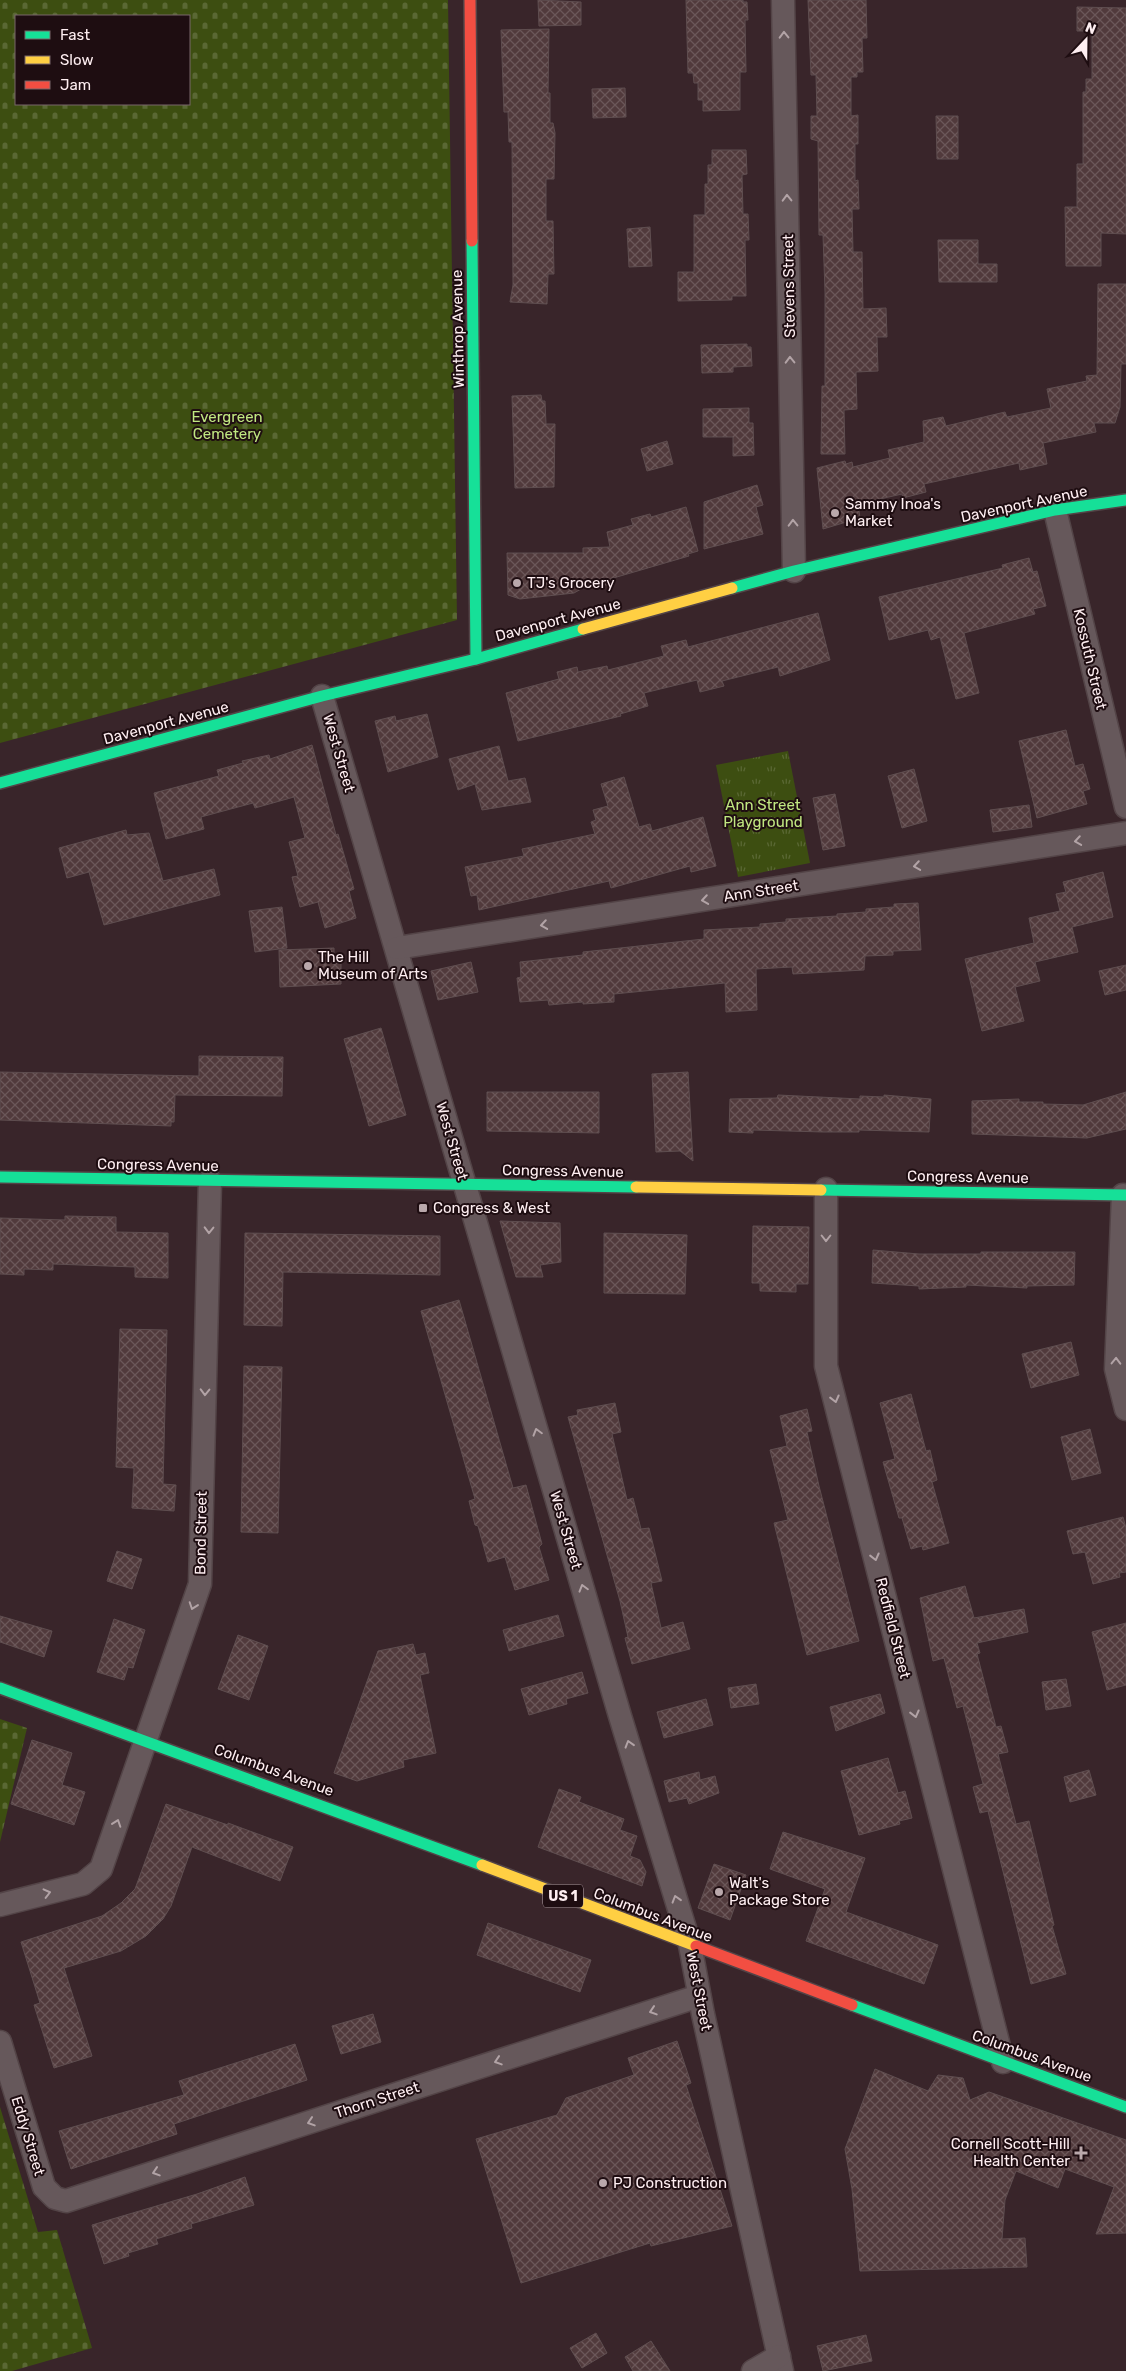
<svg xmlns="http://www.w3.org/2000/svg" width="1126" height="2371" font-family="Rubik,sans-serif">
<defs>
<pattern id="cemetery-stones" width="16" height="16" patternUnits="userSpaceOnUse" patternTransform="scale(1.25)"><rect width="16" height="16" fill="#3d4e11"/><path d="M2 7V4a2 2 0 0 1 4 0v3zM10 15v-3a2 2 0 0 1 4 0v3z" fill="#5a6834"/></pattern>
<pattern id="park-tufts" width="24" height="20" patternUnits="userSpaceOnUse" patternTransform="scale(1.25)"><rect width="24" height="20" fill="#3d4e11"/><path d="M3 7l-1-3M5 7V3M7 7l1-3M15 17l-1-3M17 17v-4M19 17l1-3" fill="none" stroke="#5a6834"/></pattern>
<pattern id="building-cross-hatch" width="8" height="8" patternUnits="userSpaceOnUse" patternTransform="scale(1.25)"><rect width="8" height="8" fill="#513a3c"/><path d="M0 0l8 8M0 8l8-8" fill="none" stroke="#6b5759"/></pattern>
</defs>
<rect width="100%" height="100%" fill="#39252a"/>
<g fill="url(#cemetery-stones)" fill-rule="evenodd">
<path d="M0,0H448L457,620L0,743ZM189,16V104H16V16Z"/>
<path d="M0,1719L27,1728L0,1842Z"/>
<path d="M0,2107L38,2232L57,2230L92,2348L12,2371H0Z"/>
</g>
<path fill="url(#park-tufts)" d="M788,751L810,863L738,877L716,765Z"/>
<g fill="url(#building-cross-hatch)" stroke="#5f4e50">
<path d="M538,0L581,2V25L539,26Z"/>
<path d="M686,0H743V2H747L748,20H745L746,72H740V110L703,111V100H698V83H694L693,73H688Z"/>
<path d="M808,0H866L867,38H862L863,72H857V77H851V116L858,115V144H855V181L858,180L859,209H852L853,252H862L863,309L886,308L887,337H877L878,371L856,372L857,409L844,410L845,454H821L822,386H825V292L823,235H819L818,141L811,139V116H817L816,75H811Z"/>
<path d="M1077,7L1126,8V234L1101,233V266H1066L1065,207H1077V164H1083V92H1086V79H1092V31H1077Z"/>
<path d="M549,29L548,93H550V123H553L555,133L554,179H546V221H553L554,274H548L547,304L510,302L513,285L512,142H509L508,112H504L501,30Z"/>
<path d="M625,88L626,117L593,118L592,89Z"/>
<path d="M936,116H958V159H937Z"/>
<path d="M712,150H746L747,174L742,175L743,214H748L749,240H745L746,296H732V300L678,301V272H694V215H705V184H708V165H712Z"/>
<path d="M650,227L652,266L629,267L627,229Z"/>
<path d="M938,240H978V264H997V282H939Z"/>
<path d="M1098,284H1126V364H1121L1120,407L1115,423H1094L1096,432L1043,443L1047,464L1020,470L1019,463L924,484L926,492L903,498L902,494L858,504L860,518L823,529L817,468L845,461L846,464L852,462L853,467L890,458L888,450L924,442L923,421L943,417L946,426L1005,412L1007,417L1051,408L1047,389L1087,381L1086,376L1097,375Z"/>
<path d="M747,344V347H751L752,366L733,367V372L702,373L701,345Z"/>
<path d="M541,395L542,401H545L546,424H555L554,487L515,488L512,396Z"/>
<path d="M749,408V423H753L754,455L733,456V437H703V409Z"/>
<path d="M667,441L673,464L647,471L641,449Z"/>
<path d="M757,485L763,505L756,507L763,534L704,549V502Z"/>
<path d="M686,507L698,551L688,554L689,556L610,579V585H588L574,593L520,599L508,595L507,553H583V548L610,547L607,532L633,525L631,519L650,514L651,517Z"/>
<path d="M1029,558L1033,572L1037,571L1046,606L1033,609L1035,614L964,633L979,693L956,699L940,637L931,640L928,630L889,640L879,597L1003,568L1002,565Z"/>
<path d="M818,613L830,660L780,676L778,667L722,681L724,686L700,692L697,680L644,693L648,706L620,714L621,716L518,741L506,693L559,679L557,672L577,667L578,672L607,666L608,670L664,656L661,646L686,640L688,647Z"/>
<path d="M427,714L438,757L388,772L375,721L395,716L396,721Z"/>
<path d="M1066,730L1075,766L1083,764L1090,789L1083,791L1087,804L1037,818L1019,741Z"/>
<path d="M312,745L336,835L338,834L354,889L349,891L356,918L325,928L318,902L300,907L292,877L298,876L289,842L305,838L294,797L255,808L253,803L201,817L204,829L166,839L154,793L219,776L217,770L243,763L242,761L269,755L270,759Z"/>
<path d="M499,746L508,781L525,778L531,802L482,810L475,784L458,790L449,759Z"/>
<path d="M914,769L927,821L902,828L888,776Z"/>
<path d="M624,777L639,827L650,824L652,831L703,817L716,866L691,872L690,866L611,888L609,881L479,910L477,895L471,896L465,867L524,856L522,849L595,834L591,822L596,820L593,810L608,806L601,784Z"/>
<path d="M835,794L845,846L823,850L813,798Z"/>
<path d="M1029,805L1032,827L993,832L990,810Z"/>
<path d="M126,830L127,835L149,833L163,881L214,869L220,895L104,925L89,872L67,878L59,848Z"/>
<path d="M1103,872L1113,917L1072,927L1078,952L1035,962L1040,981L1015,987L1024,1021L982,1031L965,959L1034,943L1029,918L1060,911L1056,894L1066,892L1063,882Z"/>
<path d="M918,903L921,950L893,951V955L865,956L864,970L793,974L792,967L756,969L757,1010L726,1012L725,983L614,994V1002L583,1004V1002L549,1005L548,1000L520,1002L517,978L521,977L520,962L583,955V952L704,939V930L760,927V924L786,922V919L837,916V914L866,912V909L894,907V904Z"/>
<path d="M282,907L287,948L255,952L249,911Z"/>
<path d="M334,948V959L341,958V984L280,987L279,950Z"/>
<path d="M471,962L478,992L438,1000L431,971Z"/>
<path d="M1126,965V990L1105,995L1099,971Z"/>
<path d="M381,1028L406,1115L369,1126L344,1039Z"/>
<path d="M199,1056L283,1057L282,1096L175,1095L174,1122H171V1126L0,1120V1072L199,1076Z"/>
<path d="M688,1072L693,1161L680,1151L656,1152L652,1074Z"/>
<path d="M487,1092H599V1133L487,1131Z"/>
<path d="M1126,1092V1129L1087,1138L972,1134V1101L1019,1099V1102H1043V1104L1083,1105Z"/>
<path d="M778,1095L860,1099V1096L884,1097V1095L931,1099L929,1132L859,1130V1132H823L753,1130V1133L729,1132L730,1099L777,1098Z"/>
<path d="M65,1216L116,1217V1232L168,1233V1278L135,1277V1267L53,1264V1270L24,1269V1275L0,1274V1218L65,1220Z"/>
<path d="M500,1221L560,1223L561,1262L540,1265L543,1277H516Z"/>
<path d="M753,1226L809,1227L808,1284H796V1292L760,1291V1283H752Z"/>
<path d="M245,1233L440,1236V1275L283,1272L282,1326L244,1325Z"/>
<path d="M604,1233L687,1235L685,1294L604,1293Z"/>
<path d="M873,1250L919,1254H981V1252H1075L1074,1285L1027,1286V1288L966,1285V1287L919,1289V1286L872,1283Z"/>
<path d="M459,1300L513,1488L526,1485L542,1544L539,1547L549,1580L515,1590L505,1557L488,1562L478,1526L475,1525L469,1501L475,1499L421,1311Z"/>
<path d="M120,1329L167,1330L163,1484L176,1485L174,1511L132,1508L134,1468L116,1467Z"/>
<path d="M1071,1342L1079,1375L1031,1388L1022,1354Z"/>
<path d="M244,1366L282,1367L278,1533L241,1532Z"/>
<path d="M911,1394L926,1451L930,1450L937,1480L932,1482L949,1543L923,1550L922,1546L911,1549L902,1518H899L883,1462L895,1459L880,1403Z"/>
<path d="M615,1403L621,1432L612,1434L627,1500L633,1498L641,1529L649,1528L662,1581L651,1583L661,1628L683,1622L690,1649L632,1664L625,1638L628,1637L620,1601L568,1417L578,1415L577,1410Z"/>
<path d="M807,1409L812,1431L807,1432L819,1486L859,1641L807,1655L774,1523L788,1520L770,1450L787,1446L780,1416Z"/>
<path d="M1090,1429L1101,1473L1072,1480L1061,1437Z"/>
<path d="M1123,1517L1126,1528V1572L1119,1573L1120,1577L1093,1584L1085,1552L1073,1554L1067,1531Z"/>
<path d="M117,1551L142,1559L132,1589L107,1581Z"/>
<path d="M965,1586L974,1618L1024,1609L1028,1632L977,1643L980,1653L977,1654L996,1727L1001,1726L1008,1752L998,1754L1016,1824L1029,1821L1054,1925L1052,1926L1066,1974L1031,1984L988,1811L980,1813L973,1787L983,1784L963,1706L957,1708L944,1658L933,1661L920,1598Z"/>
<path d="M558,1615L564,1636L509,1651L503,1630Z"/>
<path d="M0,1616L52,1631L44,1657L0,1642Z"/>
<path d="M114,1619L145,1630L133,1668L128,1667L124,1680L97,1672Z"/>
<path d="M1126,1623V1685L1107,1690L1092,1632Z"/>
<path d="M238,1635L268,1646L249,1700L218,1689Z"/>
<path d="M413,1644L416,1655L425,1653L429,1673L420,1675L436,1753L403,1760L404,1767L357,1781L334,1773L378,1651Z"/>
<path d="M582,1672L588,1693L566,1699L567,1704L529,1715L521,1689Z"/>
<path d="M1066,1679L1071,1706L1046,1710L1042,1682Z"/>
<path d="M756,1684L759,1704L731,1708L728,1688Z"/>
<path d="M880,1694L885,1713L836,1731L830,1707Z"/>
<path d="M706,1699L713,1725L664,1738L657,1712Z"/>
<path d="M32,1740L72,1753L62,1785L85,1792L74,1825L11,1804Z"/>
<path d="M888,1758L898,1793L905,1791L912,1818L899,1821L900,1824L859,1835L841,1771Z"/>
<path d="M1089,1770L1096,1795L1070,1802L1064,1777Z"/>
<path d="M699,1772L700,1780L715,1776L719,1793L689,1804L687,1798L669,1802L664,1781Z"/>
<path d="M559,1789L581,1797L579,1802L624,1819L620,1830L637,1836L630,1856L640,1860L646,1872L642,1886L538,1847Z"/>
<path d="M166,1804L228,1825V1823L293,1847L280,1881L192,1847L171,1906L163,1919L146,1936L121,1951L64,1968L92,2056L54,2068L34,2005L40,2003L21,1942L102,1916L121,1903L135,1889Z"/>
<path d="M783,1832L865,1858L846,1912L938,1945L924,1984L806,1941L825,1889L770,1869Z"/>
<path d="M714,1864L746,1875L730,1920L698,1908Z"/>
<path d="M488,1923L591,1960L580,1992L477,1955Z"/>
<path d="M373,2014L381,2042L341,2054L332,2026Z"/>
<path d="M677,2041L691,2083L686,2085L732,2226L651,2246L650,2243L521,2283L476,2139L557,2115L566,2098L634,2075L628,2058Z"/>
<path d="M295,2044L307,2080L174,2124L177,2134L71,2169L59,2131L184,2095L179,2081Z"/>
<path d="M875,2069L928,2091L938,2075L963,2078L970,2100L989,2092L1126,2140V2233L1096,2234L1114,2187L1065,2169L1058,2188L1016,2171L1005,2200L1002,2239L1025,2238L1027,2267L860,2271L852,2189L845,2149Z"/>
<path d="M245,2177L254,2205L191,2224L192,2228L156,2239L158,2244L128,2253L129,2256L104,2264L92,2225L197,2194Z"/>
<path d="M596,2333L607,2353L582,2368L570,2348Z"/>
<path d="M866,2335L872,2361L823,2371L817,2346Z"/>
<path d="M651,2341L670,2371H633L625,2357Z"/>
</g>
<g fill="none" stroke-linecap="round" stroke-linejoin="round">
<g stroke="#534447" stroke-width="25">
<g id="street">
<path d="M783,0L794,571"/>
<path d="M1055,510L1126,807"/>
<path d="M322,696L620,1716L690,1945L703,2014L782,2371"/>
<path d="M397,948L1126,833"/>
<path d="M826,1189V1366L1003,2062"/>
<path d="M1123,1195L1116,1369L1126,1409"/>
<path d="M0,1905L83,1884L101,1869L200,1584L210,1181"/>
<path d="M0,2042L44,2187L55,2198L66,2201L699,1996"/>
<path d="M753,2371L779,2356"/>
</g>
</g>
<g stroke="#534447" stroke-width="14">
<g id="fast">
<path d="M472,241L476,659"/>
<path d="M732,588L794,571L1055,510L1126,500"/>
<path d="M0,783L322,696L476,659L583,629"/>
<path d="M0,1177L636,1187"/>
<path d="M821,1190L1126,1195"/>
<path d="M0,1688L482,1865"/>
<path d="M852,2005L1126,2107"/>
</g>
</g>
<g stroke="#534447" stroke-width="14">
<g id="slow">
<path d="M583,629L732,588"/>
<path d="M636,1187L821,1190"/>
<path d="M482,1865L696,1946"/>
</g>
</g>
<g stroke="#534447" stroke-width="14">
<g id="jam">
<path d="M470,0L472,241"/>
<path d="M696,1946L852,2005"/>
</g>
</g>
<use href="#street" stroke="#66585b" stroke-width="22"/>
<use href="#fast" stroke="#16e098" stroke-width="11"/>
<use href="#slow" stroke="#ffcf43" stroke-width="11"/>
<use href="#jam" stroke="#f24e42" stroke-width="11"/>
</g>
<defs><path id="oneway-chevron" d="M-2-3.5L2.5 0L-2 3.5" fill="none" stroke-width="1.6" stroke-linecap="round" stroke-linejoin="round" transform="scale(1.25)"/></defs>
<g stroke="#b2a3a6">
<use href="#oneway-chevron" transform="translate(784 35) rotate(-91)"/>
<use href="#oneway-chevron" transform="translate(787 198) rotate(-91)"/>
<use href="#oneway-chevron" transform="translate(790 360) rotate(-91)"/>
<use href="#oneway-chevron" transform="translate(793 523) rotate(-91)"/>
<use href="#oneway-chevron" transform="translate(1078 841) rotate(171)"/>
<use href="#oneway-chevron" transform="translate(917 866) rotate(171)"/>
<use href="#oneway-chevron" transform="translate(705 900) rotate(171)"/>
<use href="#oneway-chevron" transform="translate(544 925) rotate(171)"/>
<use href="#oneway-chevron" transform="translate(209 1230) rotate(91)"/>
<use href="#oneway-chevron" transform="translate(826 1238) rotate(90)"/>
<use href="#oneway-chevron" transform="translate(1116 1361) rotate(-89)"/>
<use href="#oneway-chevron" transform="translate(205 1392) rotate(91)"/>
<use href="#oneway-chevron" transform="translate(835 1399) rotate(76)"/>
<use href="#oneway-chevron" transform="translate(537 1432) rotate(-106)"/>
<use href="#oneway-chevron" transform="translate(875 1557) rotate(76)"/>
<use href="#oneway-chevron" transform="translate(583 1588) rotate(-106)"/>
<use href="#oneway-chevron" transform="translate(193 1606) rotate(109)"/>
<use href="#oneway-chevron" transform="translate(915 1714) rotate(76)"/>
<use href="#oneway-chevron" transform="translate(629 1744) rotate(-107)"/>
<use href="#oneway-chevron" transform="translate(117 1823) rotate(-71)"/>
<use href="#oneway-chevron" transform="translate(47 1893) rotate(-14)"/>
<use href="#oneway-chevron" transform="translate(676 1899) rotate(-107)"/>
<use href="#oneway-chevron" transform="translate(653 2011) rotate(162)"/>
<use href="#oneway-chevron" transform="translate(498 2061) rotate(162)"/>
<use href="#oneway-chevron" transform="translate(311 2122) rotate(162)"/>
<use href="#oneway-chevron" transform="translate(156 2172) rotate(162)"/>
</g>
<g fill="#b9a8ab" stroke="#1e0d11" stroke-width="2">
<circle cx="835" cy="513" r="5"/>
<circle cx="517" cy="583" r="5"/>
<circle cx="308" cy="966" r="5"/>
<rect x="418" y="1203" width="10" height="10" rx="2.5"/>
<circle cx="719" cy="1892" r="5"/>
<path d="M1078.5 2145.5h5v5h5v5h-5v5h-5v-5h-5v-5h5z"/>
<circle cx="603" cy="2183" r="5"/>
</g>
<g text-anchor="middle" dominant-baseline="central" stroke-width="4" stroke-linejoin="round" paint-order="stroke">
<rect fill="#1e0d11" stroke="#bbaaae" stroke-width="1" x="543" y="1884.5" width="40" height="23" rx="4"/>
<g font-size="14" font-weight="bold" fill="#feeef1">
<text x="563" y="1896">US 1</text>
</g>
<g font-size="15" fill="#feeef1" stroke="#1e0d11">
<text transform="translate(789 286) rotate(-91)">Stevens Street</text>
<text transform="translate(458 329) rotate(-91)">Winthrop Avenue</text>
<text transform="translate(1024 504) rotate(-12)">Davenport Avenue</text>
<text transform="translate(558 620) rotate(-15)">Davenport Avenue</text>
<text transform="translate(1090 659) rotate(77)">Kossuth Street</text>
<text transform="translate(166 723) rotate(-15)">Davenport Avenue</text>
<text transform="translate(339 753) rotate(74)">West Street</text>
<text transform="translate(761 891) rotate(-9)">Ann Street</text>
<text transform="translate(452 1141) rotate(74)">West Street</text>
<text transform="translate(158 1165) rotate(1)">Congress Avenue</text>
<text transform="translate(563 1171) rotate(1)">Congress Avenue</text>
<text transform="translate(968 1177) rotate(1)">Congress Avenue</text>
<text transform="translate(566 1530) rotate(74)">West Street</text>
<text transform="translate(201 1533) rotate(-89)">Bond Street</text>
<text transform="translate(893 1628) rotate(76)">Redfield Street</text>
<text transform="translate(274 1770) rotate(20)">Columbus Avenue</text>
<text transform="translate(653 1915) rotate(21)">Columbus Avenue</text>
<text transform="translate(699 1991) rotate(79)">West Street</text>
<text transform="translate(1032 2056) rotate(20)">Columbus Avenue</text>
<text transform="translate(377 2100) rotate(-18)">Thorn Street</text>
<text transform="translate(28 2136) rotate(73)">Eddy Street</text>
</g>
<g font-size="15" fill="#c0e781" stroke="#1e0d11">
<text x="227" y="417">Evergreen<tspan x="227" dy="17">Cemetery</tspan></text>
<text x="763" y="805">Ann Street<tspan x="763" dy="17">Playground</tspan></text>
</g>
<g font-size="15" fill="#feeef1" stroke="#1e0d11" text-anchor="start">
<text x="845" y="504">Sammy Inoa's<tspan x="845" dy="17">Market</tspan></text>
<text x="527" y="583">TJ's Grocery</text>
<text x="318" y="957">The Hill<tspan x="318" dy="17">Museum of Arts</tspan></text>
<text x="433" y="1208">Congress &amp; West</text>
<text x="729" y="1883">Walt's<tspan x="729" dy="17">Package Store</tspan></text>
<text x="1070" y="2144" text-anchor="end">Cornell Scott-Hill<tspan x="1070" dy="17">Health Center</tspan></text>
<text x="613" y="2183">PJ Construction</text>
</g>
</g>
<rect x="15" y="15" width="175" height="90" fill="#1e0d11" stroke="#78676b"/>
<rect x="25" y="31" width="25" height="8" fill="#16e098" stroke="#78676b"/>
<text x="60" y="40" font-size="15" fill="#feeef1">Fast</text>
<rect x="25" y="56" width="25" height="8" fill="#ffcf43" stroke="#78676b"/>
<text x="60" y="65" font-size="15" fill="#feeef1">Slow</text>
<rect x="25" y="81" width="25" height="8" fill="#f24e42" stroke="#78676b"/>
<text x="60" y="90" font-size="15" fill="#feeef1">Jam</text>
<g transform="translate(1086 40) rotate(22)" stroke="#1e0d11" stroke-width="4" paint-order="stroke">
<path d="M0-4L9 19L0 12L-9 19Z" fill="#feeef1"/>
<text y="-8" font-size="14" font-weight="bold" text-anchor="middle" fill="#feeef1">N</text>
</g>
</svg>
